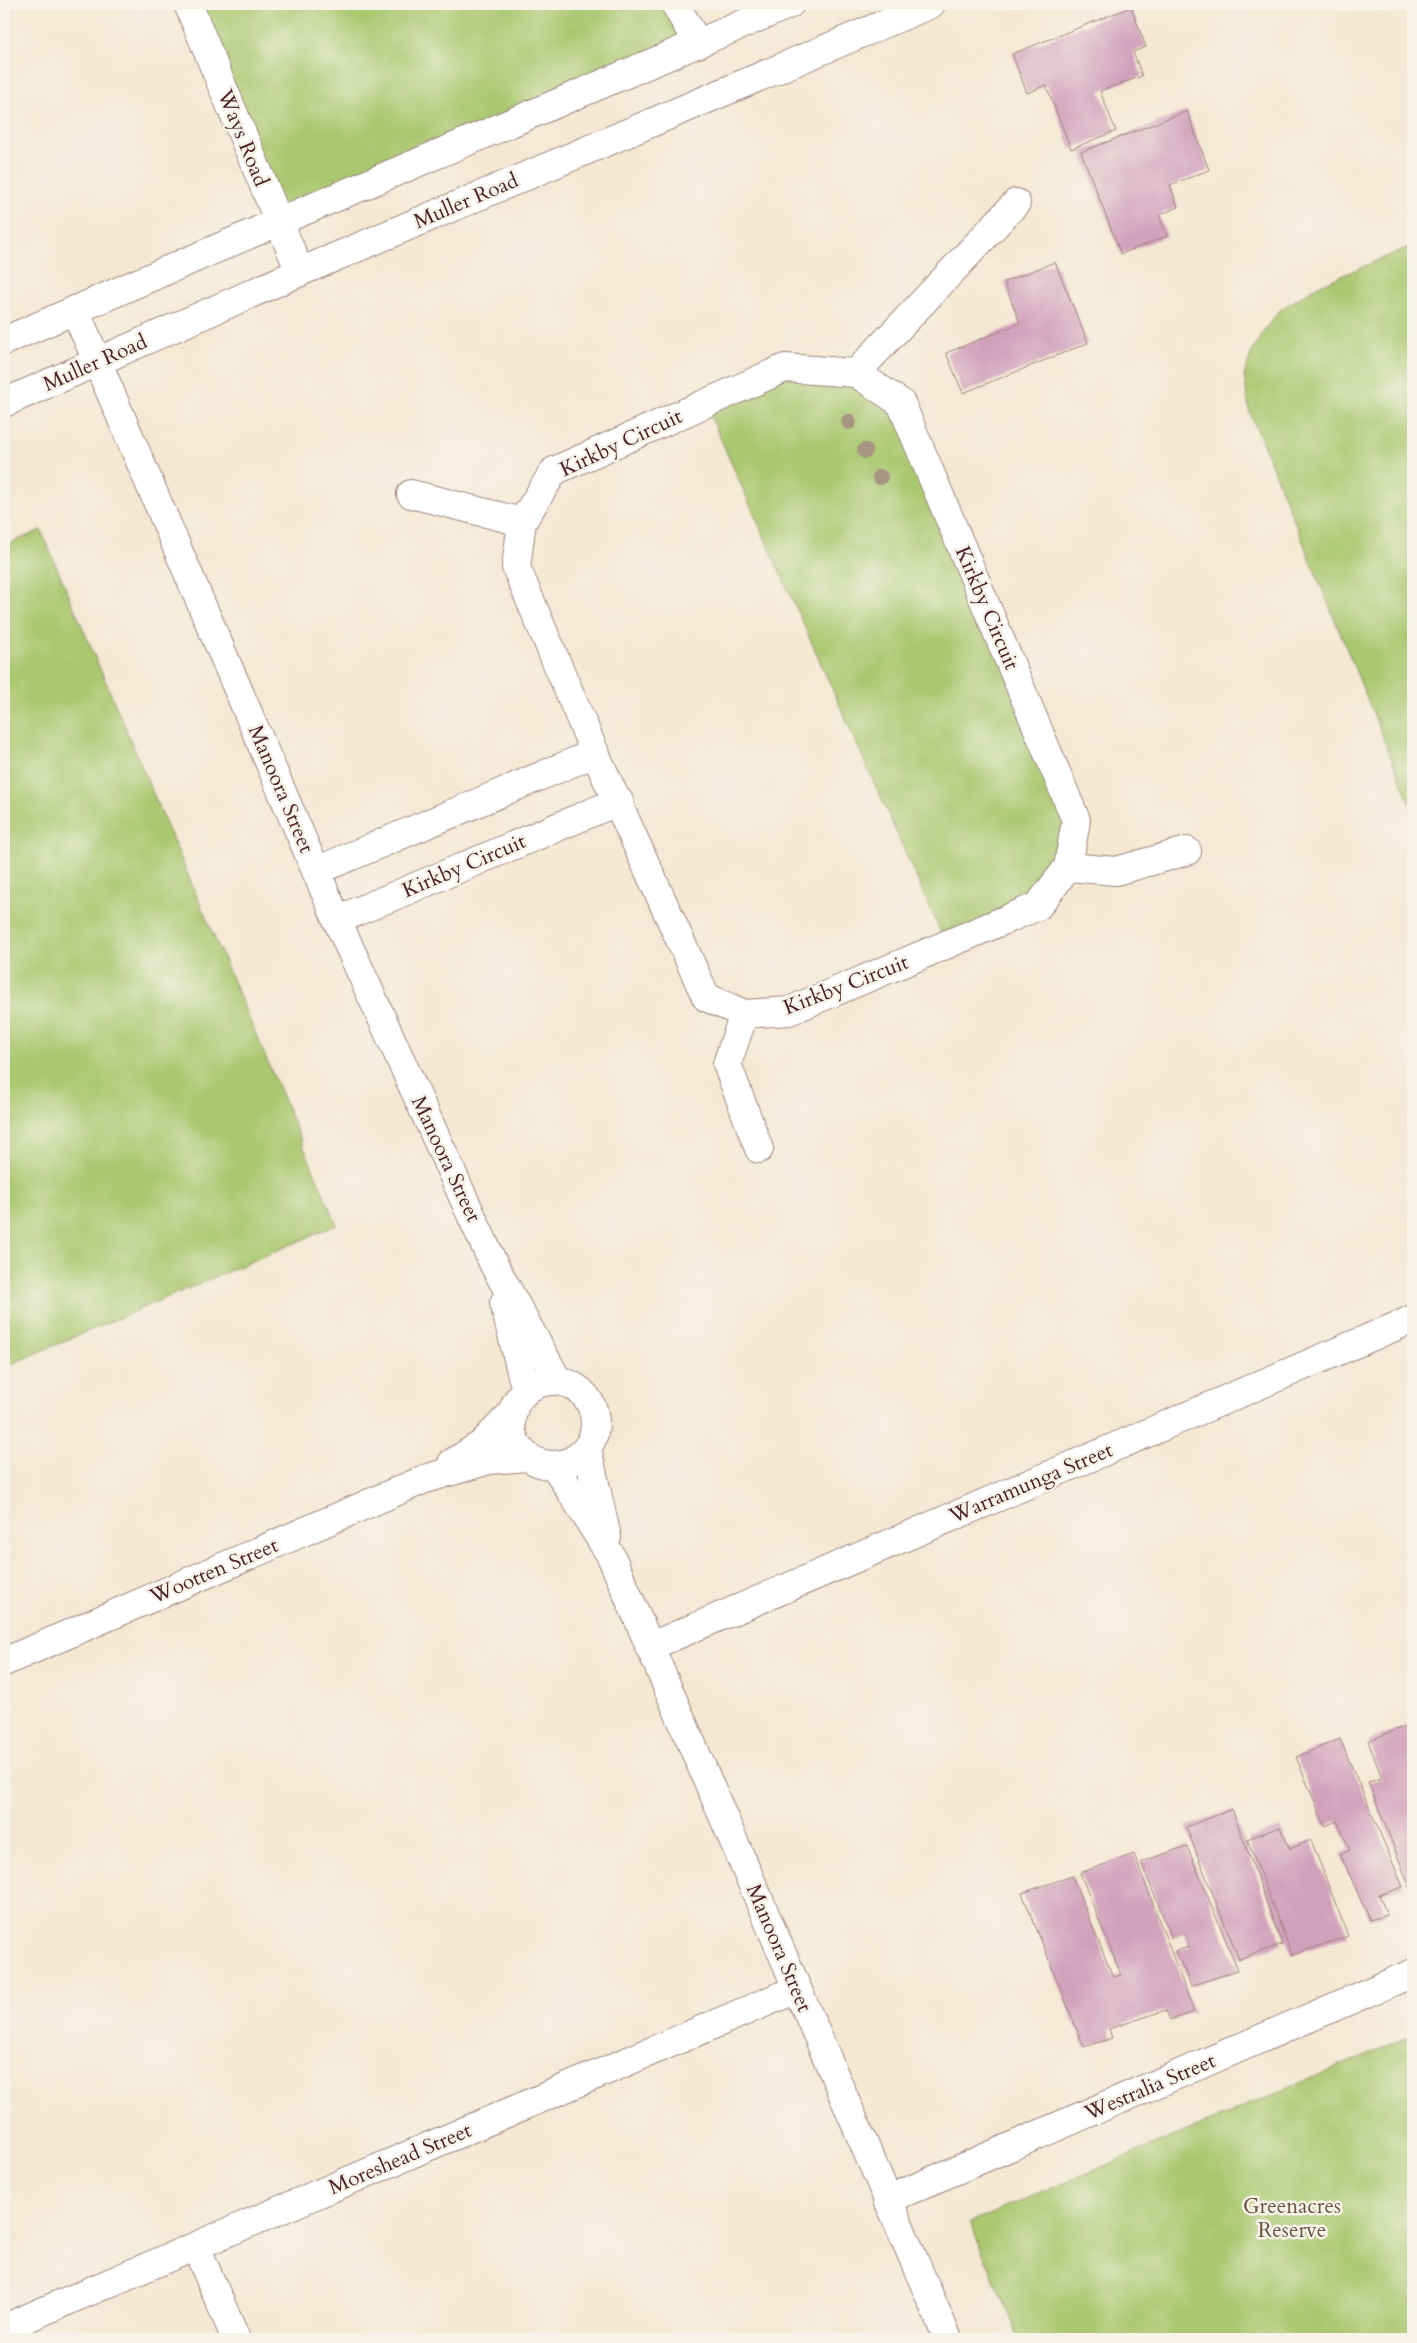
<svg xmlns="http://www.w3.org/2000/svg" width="1417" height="2343" font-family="Cardo,serif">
<rect width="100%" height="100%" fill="#f7f3e8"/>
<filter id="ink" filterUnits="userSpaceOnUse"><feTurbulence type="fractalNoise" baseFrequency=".02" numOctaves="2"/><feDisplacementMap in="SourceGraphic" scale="10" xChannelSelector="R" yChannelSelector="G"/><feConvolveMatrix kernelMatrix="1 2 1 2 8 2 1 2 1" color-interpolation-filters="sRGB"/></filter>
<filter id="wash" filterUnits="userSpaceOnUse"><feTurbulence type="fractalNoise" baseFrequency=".0096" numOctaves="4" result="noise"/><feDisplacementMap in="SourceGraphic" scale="20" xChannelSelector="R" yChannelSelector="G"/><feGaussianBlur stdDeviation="1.12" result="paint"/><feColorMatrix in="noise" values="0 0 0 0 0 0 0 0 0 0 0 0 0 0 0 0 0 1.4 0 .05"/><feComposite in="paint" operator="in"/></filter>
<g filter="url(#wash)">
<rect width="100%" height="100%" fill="#f4e8d2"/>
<g fill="#aac86f" stroke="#7a744d">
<path d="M188,4H675L698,44L278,222Z"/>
<path d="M1413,245V811L1249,410L1244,376L1251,354L1265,329L1280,310L1316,287Z"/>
<path d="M785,368L856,373L901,403L1076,820L1038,906L946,944L705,404Z"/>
<path d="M41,530L337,1225L4,1367V546Z"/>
<path d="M1413,2035V2339H1019L970,2223Z"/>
</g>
<g id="blocks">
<g fill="#d1a1bb">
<path d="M1131,7L1146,47L1133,52L1142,76L1100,91L1116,131L1071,149L1046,85L1027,93L1012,54Z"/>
<path d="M1187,111L1209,170L1170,185L1178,207L1159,215L1167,236L1121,254L1081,152Z"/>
<path d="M1055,262L1088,343L963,393L946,353L1020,323L1004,282Z"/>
<path d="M1413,1723V1895L1368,1782L1382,1778L1368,1741Z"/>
<path d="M1340,1739L1403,1887L1379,1895L1387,1915L1370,1920L1340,1854L1350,1850L1337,1821L1325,1826L1296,1757Z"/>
<path d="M1232,1809L1282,1944L1239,1959L1186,1827Z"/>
<path d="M1280,1827L1290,1849L1311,1840L1348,1936L1292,1955L1247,1839Z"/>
<path d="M1187,1846L1238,1970L1191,1986L1176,1951L1189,1947L1185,1933L1172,1938L1141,1862Z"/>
<path d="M1134,1854L1194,2012L1170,2020L1166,2010L1109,2029L1112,2038L1084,2047L1022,1893L1072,1876L1113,1977L1121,1975L1080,1873Z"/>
</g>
</g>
</g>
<g filter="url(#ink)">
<use href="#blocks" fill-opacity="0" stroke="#9f847e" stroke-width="1"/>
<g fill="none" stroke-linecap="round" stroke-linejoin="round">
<g stroke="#9f847e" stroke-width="30">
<g id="minor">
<path d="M188,4L300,272"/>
<path d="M675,4L698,44"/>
<path d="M75,310L337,920L494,1265L558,1381"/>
<path d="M785,368L856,373L901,403L1076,820L1068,867L1038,906L789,1011L744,1014L706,997L595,753L516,567L522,522L554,471Z"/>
<path d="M856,373L1016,203"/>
<path d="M411,494L522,522"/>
<path d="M1068,867L1116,871L1187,851"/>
<path d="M316,871L595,753"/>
<path d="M337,920L619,801"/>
<path d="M744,1014L727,1064L759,1149"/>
<path d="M504,1303L526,1391"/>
<circle cx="553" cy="1423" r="42"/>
<path d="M587,1448L607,1537"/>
<path d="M452,1463L482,1444L513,1412"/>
<path d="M555,1466L611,1556L948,2339"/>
<path d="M649,1647L1413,1319"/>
<path d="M4,1662L425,1479L489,1460L528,1457"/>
<path d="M887,2200L1413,1973"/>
<path d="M196,2247L236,2339"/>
<path d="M4,2328L797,1989"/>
</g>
</g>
<g stroke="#9f847e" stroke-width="30">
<g id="secondary">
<path d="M4,341L278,222L790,4"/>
<path d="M4,403L300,272L931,4"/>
</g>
</g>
<use href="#minor" stroke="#fff" stroke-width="28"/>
<use href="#secondary" stroke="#fff" stroke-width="28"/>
</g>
<g fill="#a69681">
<circle cx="849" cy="422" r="8"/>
<circle cx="865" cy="451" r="8"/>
<circle cx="880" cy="477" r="8"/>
</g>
</g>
<g text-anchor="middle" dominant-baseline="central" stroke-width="5" stroke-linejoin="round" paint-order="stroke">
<g font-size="21" fill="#4a1f2b" stroke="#f7f3e8">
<text transform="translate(243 138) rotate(68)">Ways Road</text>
<text transform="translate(466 201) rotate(-23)">Muller Road</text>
<text transform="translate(95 363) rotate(-24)">Muller Road</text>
<text transform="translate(621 443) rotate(-25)">Kirkby Circuit</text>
<text transform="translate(987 608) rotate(67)">Kirkby Circuit</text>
<text transform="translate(281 789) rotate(67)">Manoora Street</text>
<text transform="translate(464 866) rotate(-23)">Kirkby Circuit</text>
<text transform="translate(846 985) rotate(-21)">Kirkby Circuit</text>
<text transform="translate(446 1159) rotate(65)">Manoora Street</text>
<text transform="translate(1031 1483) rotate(-23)">Warramunga Street</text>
<text transform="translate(214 1571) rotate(-23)">Wootten Street</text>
<text transform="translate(779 1948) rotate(67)">Manoora Street</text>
<text transform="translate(1150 2087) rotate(-23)">Westralia Street</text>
<text transform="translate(400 2159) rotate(-23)">Moreshead Street</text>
</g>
<g font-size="21" fill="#67523f" stroke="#f7f3e8">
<text x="1292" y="2206">Greenacres<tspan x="1292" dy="24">Reserve</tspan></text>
</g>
</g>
<rect width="1417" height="2343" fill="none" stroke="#f7f3e8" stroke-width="20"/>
</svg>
